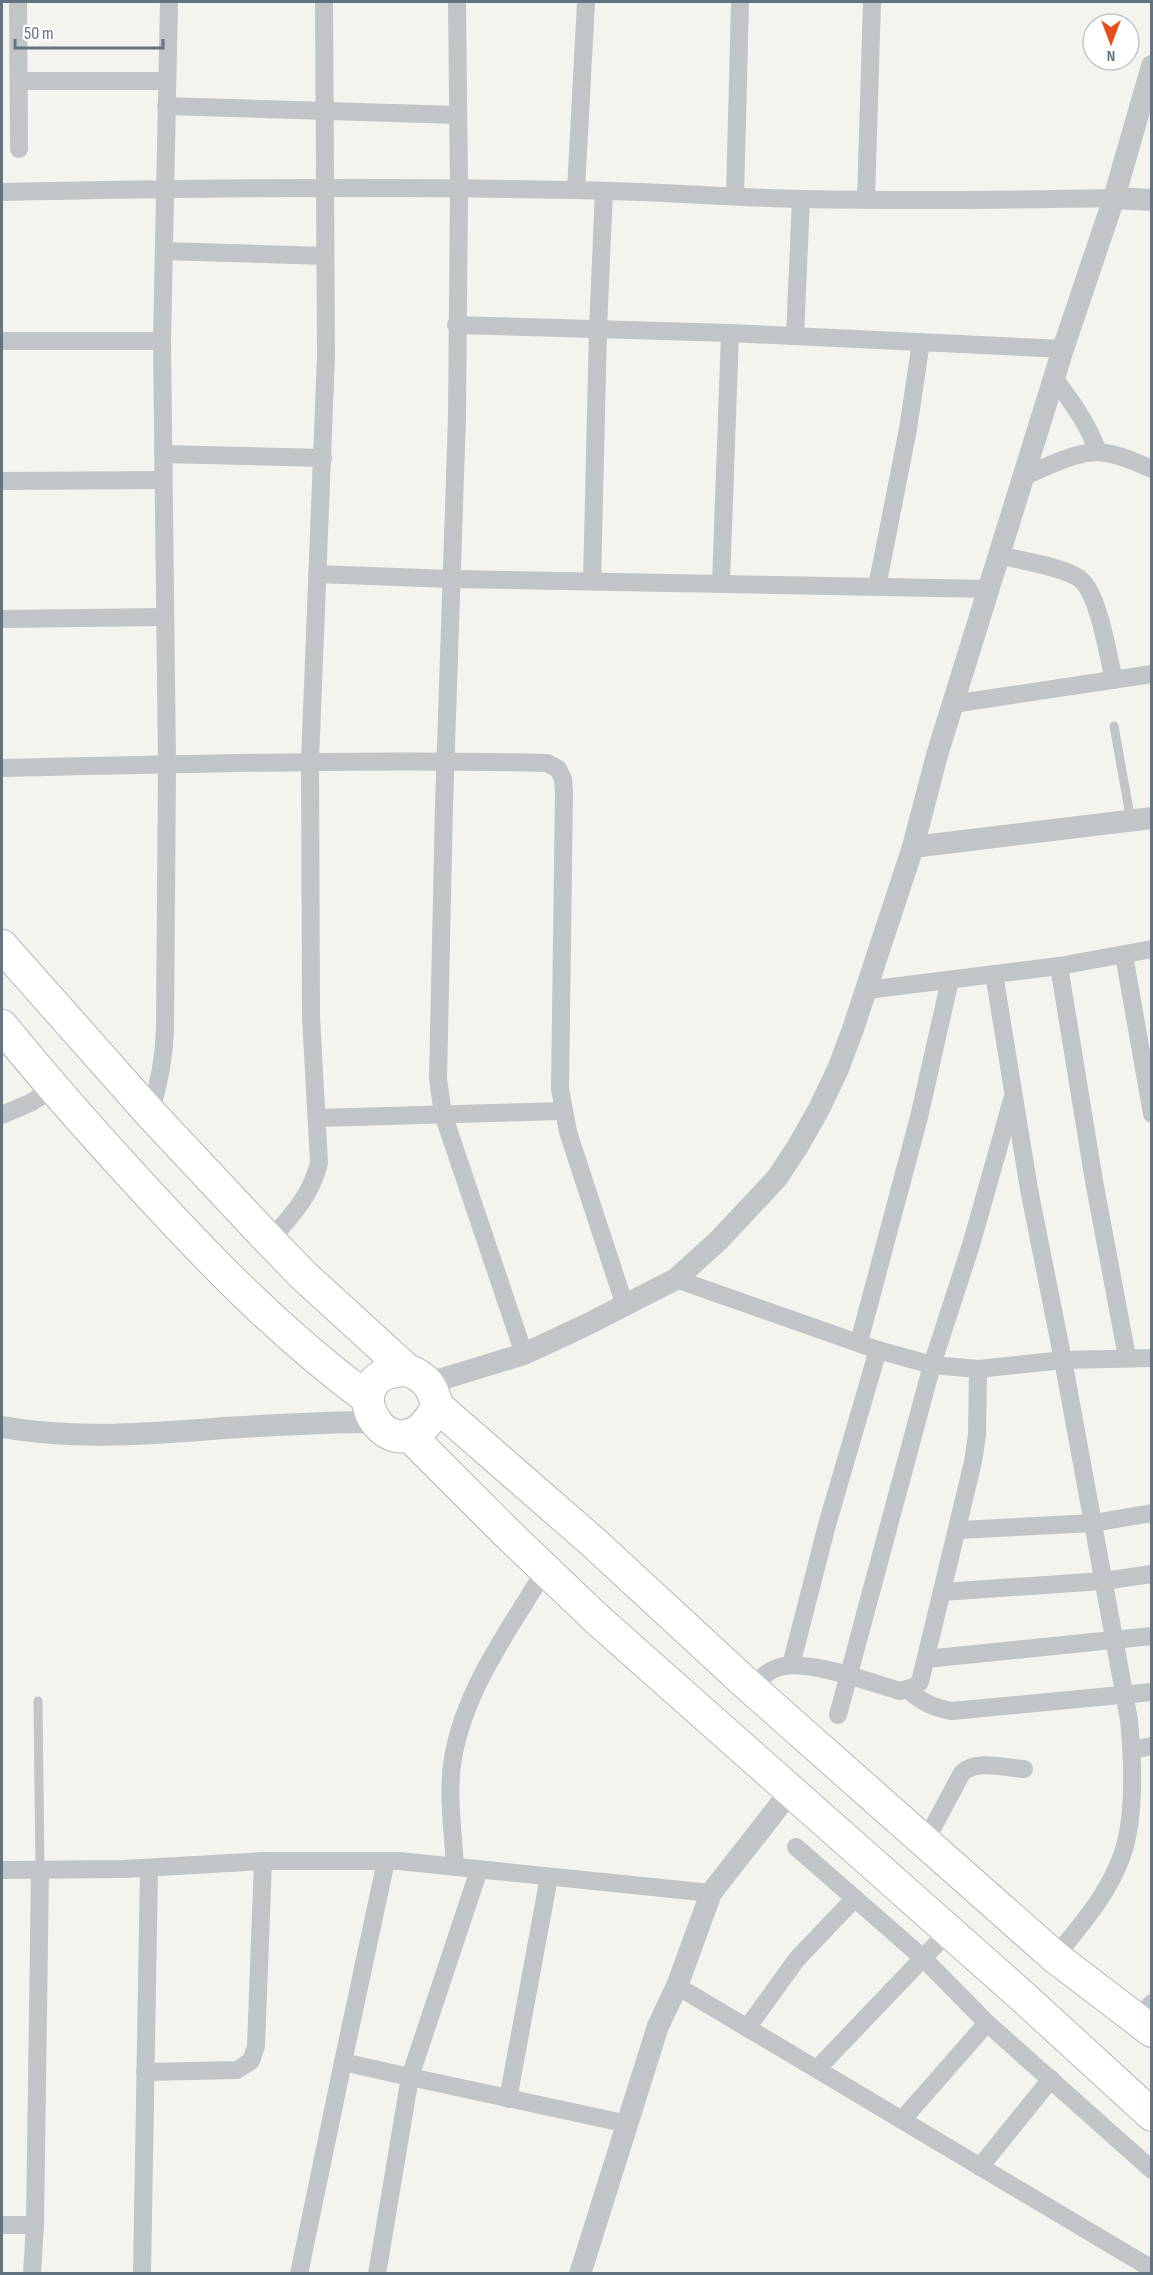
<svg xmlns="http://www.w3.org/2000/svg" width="1153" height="2275" font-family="'Sofia Sans Condensed',sans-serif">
<rect width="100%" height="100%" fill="#f4f4ef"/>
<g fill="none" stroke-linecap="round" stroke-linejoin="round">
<g stroke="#b4b7ba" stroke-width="34">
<g id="trunk">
<path d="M2,946L150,1113L270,1241L303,1275L407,1370C426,1377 433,1387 437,1406C397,1491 322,1372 407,1370"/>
<path d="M2,1026C45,1079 90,1130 136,1180C210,1261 280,1333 367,1398"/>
<path d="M437,1406L593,1542L750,1687L1055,1957L1152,2031"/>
<path d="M409,1435L509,1535L597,1619L1022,1996L1152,2115"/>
</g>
</g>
<g stroke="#c1c5c8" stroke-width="9">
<path d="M1114,726L1131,821"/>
<path d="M38,1701L40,1870"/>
</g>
<g stroke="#c1c5c8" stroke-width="18">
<path d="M18,2L19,149"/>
<path d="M457,2L459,188L457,417L444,806L438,1079L443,1114L524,1354"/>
<path d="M19,81H167"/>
<path d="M166,106L458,115"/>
<path d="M576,190L586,2"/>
<path d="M2,192C192,188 382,186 572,190C648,191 724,197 801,199C905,201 1009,200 1114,198"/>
<path d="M735,196L740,2"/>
<path d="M866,199L872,2"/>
<path d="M164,251L325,256"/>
<path d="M456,325L730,333L1063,349"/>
<path d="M795,336L801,199"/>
<path d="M2,341H162"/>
<path d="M1054,378C1072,402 1088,424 1098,452"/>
<path d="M163,454L323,458"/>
<path d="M1024,476C1048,467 1080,448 1106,453C1122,455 1137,463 1152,469"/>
<path d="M2,481L163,480"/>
<path d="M998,555C1018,560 1065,567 1080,579C1099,594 1108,656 1114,680"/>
<path d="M317,574L451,579L990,589"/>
<path d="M592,581L598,329L604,191"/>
<path d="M721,583L730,333"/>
<path d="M877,587L908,429L921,342"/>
<path d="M2,619L164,617"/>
<path d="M953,704L1152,674"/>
<path d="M2,768C183,764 365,759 547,763L558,769L563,779L564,792L560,1089L568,1132L625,1306"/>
<path d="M1124,955L1152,1114"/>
<path d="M1059,966L1094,1181L1127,1357"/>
<path d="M994,974L1029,1189L1063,1360L1129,1720C1133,1761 1136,1819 1121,1858C1107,1896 1080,1926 1055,1957"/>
<path d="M867,990L1059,966L1152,949"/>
<path d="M150,1113C159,1085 164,1059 165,1030L167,764L162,341L169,2"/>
<path d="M2,1115L30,1103L53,1089"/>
<path d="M317,1118L563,1111"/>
<path d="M270,1241C292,1214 310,1198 319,1163L311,1016L310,761L326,356L324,2"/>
<path d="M676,1279L878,1350L932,1365L978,1369L1063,1360L1152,1358"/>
<path d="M859,1342L919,1117L950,980"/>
<path d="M958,1530L1093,1523L1152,1513"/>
<path d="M942,1592L1103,1581L1152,1574"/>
<path d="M926,1659L1152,1636"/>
<path d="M791,1665L827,1525L878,1350"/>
<path d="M750,1687C758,1681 767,1671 777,1668C803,1657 872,1683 900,1691L914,1687L920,1682L973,1462L977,1435L978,1369"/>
<path d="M908,1690C922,1702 934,1708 952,1711L1152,1692"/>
<path d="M838,1715L932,1365L971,1245L1012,1100"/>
<path d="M1132,1750L1152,1746"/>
<path d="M925,1842L962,1773C975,1759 1006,1768 1024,1769"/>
<path d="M796,1847L923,1958L987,2023L1152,2170"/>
<path d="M455,1867C453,1831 447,1793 453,1758C465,1688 510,1629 545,1570"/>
<path d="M2,1870L124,1869L263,1861H399L711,1893"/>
<path d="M479,1870L410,2077L628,2124"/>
<path d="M677,1986L1152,2269"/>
<path d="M1137,2019L1152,2003"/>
<path d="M747,2028L797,1959L855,1898"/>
<path d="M817,2069L948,1932"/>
<path d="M145,2072L237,2070L251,2061L256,2046L263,1861"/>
<path d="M508,2099L549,1877"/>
<path d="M902,2120L987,2023"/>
<path d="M980,2167L1051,2079"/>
<path d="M2,2225H35"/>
<path d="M32,2274L35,2225L40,1870"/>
<path d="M142,2274L149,1868"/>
<path d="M299,2274L343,2062"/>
<path d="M377,2274L410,2077L343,2062L386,1861"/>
</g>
<g stroke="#c1c5c8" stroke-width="22">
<path d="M1114,198L1152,200"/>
<path d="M913,847L1152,818"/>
<path d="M429,1383L524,1354L586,1325L676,1279L719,1240L777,1178L798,1146L819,1109L838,1069L853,1029L913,847L937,755L1063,349L1114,198L1152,66"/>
<path d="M2,1427C76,1440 150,1434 224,1428C274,1425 324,1422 374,1422"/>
<path d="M580,2274L658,2026L677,1986L711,1893L790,1792"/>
</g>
<use href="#trunk" stroke="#fff" stroke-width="32"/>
</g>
<rect width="1153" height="2275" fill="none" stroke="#627381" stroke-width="6"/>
<g transform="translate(1111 42) rotate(180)"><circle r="28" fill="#ffffff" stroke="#c0c7cd" stroke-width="1.5"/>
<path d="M0-4.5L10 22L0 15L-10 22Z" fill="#e64f1d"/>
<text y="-9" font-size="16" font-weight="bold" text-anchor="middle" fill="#627381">N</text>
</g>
<path d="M15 39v9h148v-9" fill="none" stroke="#627381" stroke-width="3"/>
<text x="24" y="39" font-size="18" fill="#627381" stroke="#ffffff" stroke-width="4.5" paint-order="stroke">50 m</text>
</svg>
